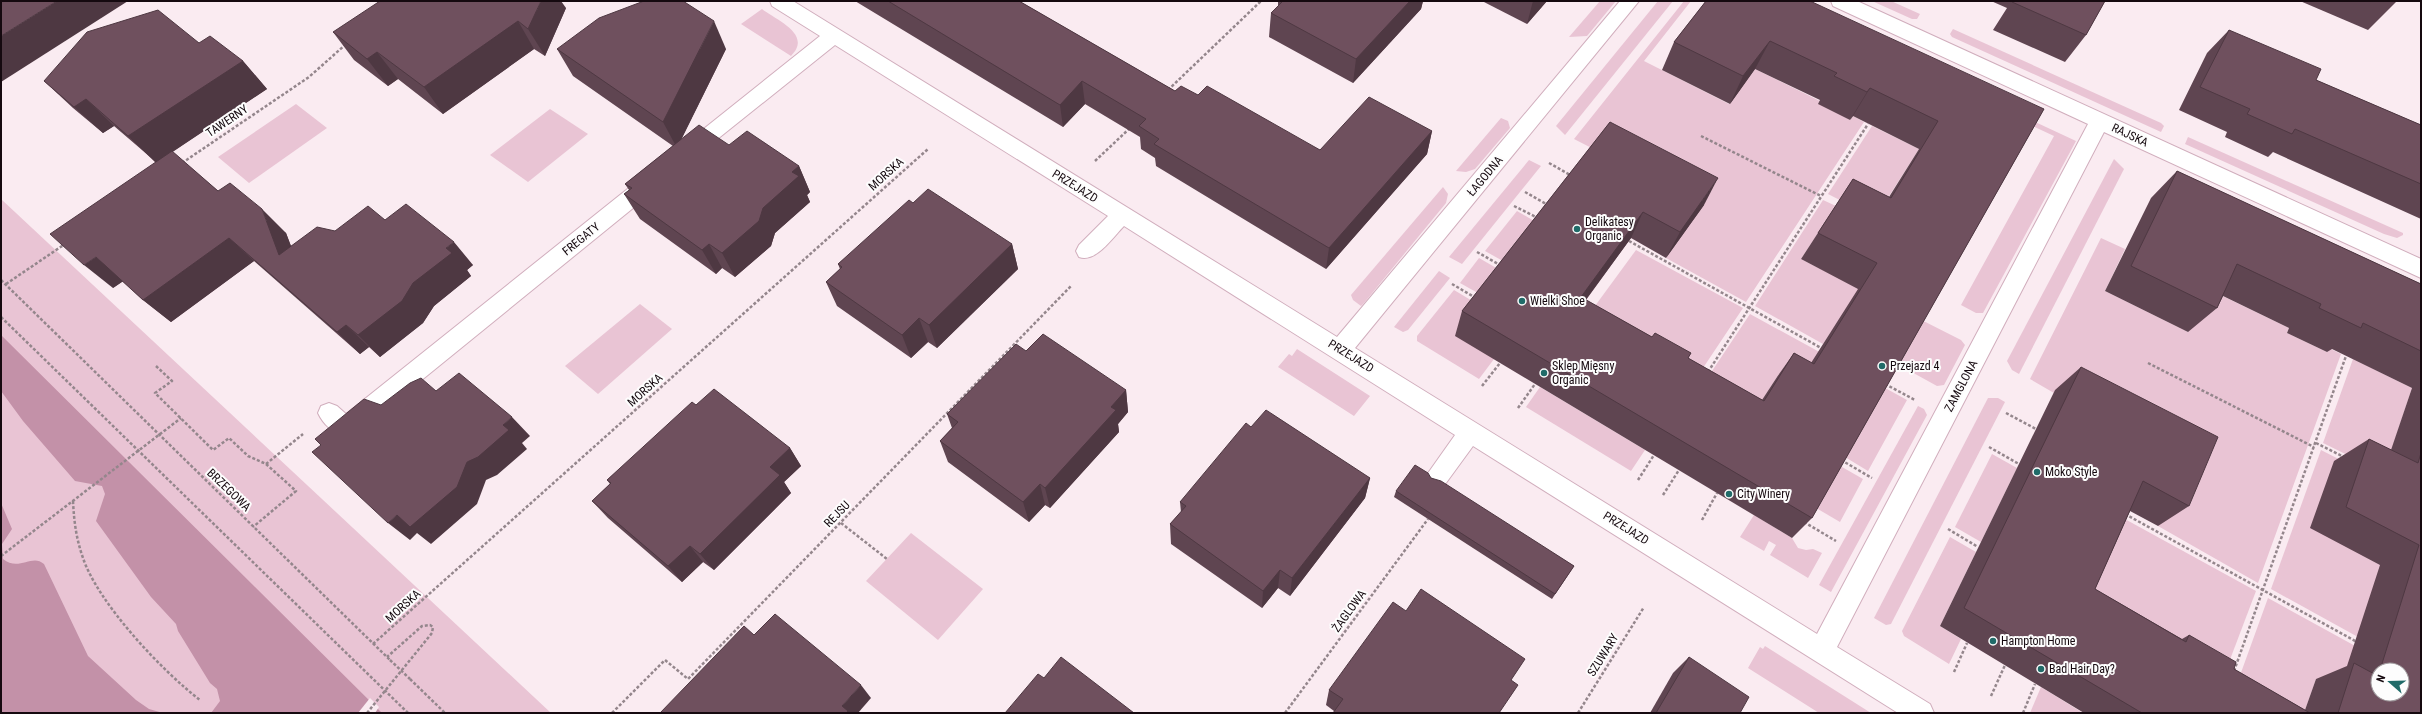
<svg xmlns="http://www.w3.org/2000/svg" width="2422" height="714" font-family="'Roboto Condensed',sans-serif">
<rect width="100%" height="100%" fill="#faebf1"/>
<g fill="#e9c4d4">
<path d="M1600,1H1616L1587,36L1569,37Z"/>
<path d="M1658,1H1673L1565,135L1556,126Z"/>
<path d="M1684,1H1691L1644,61L1729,104L1755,69L1820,101L1850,120L1853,116L1864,122L1746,302L1666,258L1703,205L1574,139Z"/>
<path d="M1872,1H1891L1920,14L1917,19H1912Z"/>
<path d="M762,9C776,20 813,34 791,56L741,24Z"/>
<path d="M1953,29L2161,123L2164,126L2161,132L1952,37L1950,34Z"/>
<path d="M1932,74L2076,141L1983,313H1976L1961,305L2054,136L1930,78Z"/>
<path d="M296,104L327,128L249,183L218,157Z"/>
<path d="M550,109L588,134L528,182L490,155Z"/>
<path d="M1501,118L1508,121L1510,128L1475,169L1466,172L1456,171Z"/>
<path d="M1872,126L1919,149L1875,218L1828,194Z"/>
<path d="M2188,137L2403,233V235L2397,238L2384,234L2185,144Z"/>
<path d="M2114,159L2124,169L2019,374L2012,370L2007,361Z"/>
<path d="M1529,160L1541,166L1462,264L1449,257Z"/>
<path d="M1443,187L1448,194L1446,203L1364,303L1361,306L1353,300L1351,295Z"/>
<path d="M1,199L551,713H1Z"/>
<path d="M1823,200L1836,206L1801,259L1961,340L1965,345L1944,385L1937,386L1879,354L1831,332L1823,344L1755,306Z"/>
<path d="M1517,211L1541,225L1510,265L1485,251Z"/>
<path d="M2101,238L2125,249L2105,291L2188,332L2208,289L2289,328L2287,333L2327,352L2329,348L2341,354L2258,583L2158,526L2186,460L2055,390L2054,393L2030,379Z"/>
<path d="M1636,250L1743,308L1693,383L1584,321Z"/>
<path d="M1479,258L1512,277L1485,297L1460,283Z"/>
<path d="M1439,271L1450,278L1408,330L1403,332L1394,327Z"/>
<path d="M1454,290L1479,305L1494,359L1479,379L1417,341V336Z"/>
<path d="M640,304L672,329L598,394L565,366Z"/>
<path d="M1750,314L1907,400L1868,471L1840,454L1777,377L1747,424L1696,395Z"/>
<path d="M1297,349L1370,396L1354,416L1278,367L1289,354L1292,356Z"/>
<path d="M2353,359L2412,388L2384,473L2323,443Z"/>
<path d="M1540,387L1645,450L1631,471L1526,407Z"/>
<path d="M1988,398H1998L2005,402L1891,624L1886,625L1874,618Z"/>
<path d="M1918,406L1924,409L1927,415L1831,592L1819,585Z"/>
<path d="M2321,450L2362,471L2421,587L2358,637L2271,589Z"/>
<path d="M1992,454L2017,468L1981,542L1955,527Z"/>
<path d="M1835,463L1863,479L1840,522L1811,505Z"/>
<path d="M1754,515L1792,538L1798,548L1806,550L1813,549L1822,553L1808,578L1770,555L1776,545L1769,541L1764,551L1740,537Z"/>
<path d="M2123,518L2256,591L2220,686L2083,607Z"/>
<path d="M911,533L983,589L938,640L866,581Z"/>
<path d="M1950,537L1976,552L1940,626L1961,639L1949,664L1904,636L1902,631Z"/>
<path d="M2268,598L2399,670H2378V694H2402L2421,713L2316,679L2304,713L2230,703Z"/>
<path d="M1765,646L1871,713H1819L1748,668L1760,647L1763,649Z"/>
<path d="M2041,687L2083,713H2030Z"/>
</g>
<g fill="#c391a8">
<path d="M1,335L382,713H211L220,701L217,689L210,683L178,631L176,624L151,597L96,521L105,494L102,486L75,481L23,421L1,391Z"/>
<path d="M1,503L12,529L2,544L3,559C19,572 32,553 44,564L88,656L136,700L149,709L163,713H1Z"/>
</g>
<path fill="#faebf1" d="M370,698L379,707L375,713H358Z"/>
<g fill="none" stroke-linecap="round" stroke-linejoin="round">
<g stroke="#d1aebd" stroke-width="2">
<g id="minor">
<path d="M770,1H793L1337,337L1620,1H1639L1355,348L1817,634L2088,124L1833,6L1831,1H1857L2421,259V278L2104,132L1837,647L1930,704L1934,713H1898L1473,446L1446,483L1438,486L1430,483L1426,476L1455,435L1124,226C1112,238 1096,263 1079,257L1076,251L1079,245L1108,216L835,45L695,157L688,160L681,157L678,152L681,147L820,36L772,6Z"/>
<path d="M652,173L659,175L662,181L659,187L354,435L346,438C334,434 323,424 318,413L321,406L329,403L337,406L346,414L645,175Z"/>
</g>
</g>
<g stroke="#94868c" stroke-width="2.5" stroke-dasharray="3 2" stroke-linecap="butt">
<path d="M1168,90L1261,1"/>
<path d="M1701,136L1821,196"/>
<path d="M1095,161L1129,129"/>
<path d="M182,163L309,77L345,45"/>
<path d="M1549,163L1572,176"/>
<path d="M1525,192L1548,205"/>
<path d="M1514,206L1538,218"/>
<path d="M1629,241L1823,349"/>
<path d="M1477,252L1500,265"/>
<path d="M1,280L390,660"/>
<path d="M6,284L65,244"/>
<path d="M1452,284L1476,298"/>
<path d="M1,317L408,713"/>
<path d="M2148,363L2314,447"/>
<path d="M156,366L172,381L155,393L213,450L229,438L248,456L266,464L296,491L253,527"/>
<path d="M1708,372L1868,124"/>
<path d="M1885,384L1915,400"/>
<path d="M1482,386L1500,363"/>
<path d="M1518,408L1535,384"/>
<path d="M2006,413L2036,429"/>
<path d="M2316,443L2344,457"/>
<path d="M1989,447L2019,464"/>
<path d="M1841,460L1872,478"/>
<path d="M266,464L303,434"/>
<path d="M1638,480L1654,455"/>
<path d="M1663,495L1679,470"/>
<path d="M73,501C74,521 76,538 83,558C98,603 162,671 200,700"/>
<path d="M2125,514L2357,642"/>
<path d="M1702,520L1717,493"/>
<path d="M1804,522L1836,541"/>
<path d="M841,523L887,559"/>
<path d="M1948,529L1978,547"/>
<path d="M1,556L181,418"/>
<path d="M373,644L928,149"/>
<path d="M2234,671L2346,356"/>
<path d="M1954,672L1967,643"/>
<path d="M410,679L445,713"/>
<path d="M1991,696L2005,665"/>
<path d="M367,713L432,633L433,627L430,625L422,626L387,657"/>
<path d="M612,713L665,660L688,679L1071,286"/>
<path d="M1285,713L1428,519"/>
<path d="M1578,713L1644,607"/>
<path d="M2023,713L2035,684"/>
</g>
<use href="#minor" fill="#fff" fill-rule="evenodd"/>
<path stroke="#94868c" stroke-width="2.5" stroke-dasharray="3 2" stroke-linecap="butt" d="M390,660L410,679"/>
</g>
<g fill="#5f4551" fill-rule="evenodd">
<path d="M855,1H1019L1175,91L1198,95L1320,150L1432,131L1427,154L1326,269L1156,166L1155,158L1141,149L1140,137L1085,104L1063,127Z"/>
<path d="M1278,1H1423L1421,9L1353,83L1269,37L1271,13L1278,6Z"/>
<path d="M1482,1H1547L1527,24Z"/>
<path d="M1706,1L2044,109L1812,518L1792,538L1455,336L1462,311L1610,122L1704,205L1666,258L1631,238L1586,300L1652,337L1691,353L1688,358L1762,400L1777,377L1794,353L1811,363L1858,289L1801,259L1853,179L1889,197L1919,149L1853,116L1850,120L1818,104L1820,100L1755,69L1730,104L1662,70L1674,42Z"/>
<path d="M1991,1H2105L2086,35L2065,62L1993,30L2007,8Z"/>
<path d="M2300,1H2397L2368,30Z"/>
<path d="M566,8L545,56L534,49L443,114L398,79L388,86L354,60L333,32Z"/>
<path d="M2229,30L2316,80L2421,125V219L2273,152L2268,157L2225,137L2227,132L2179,110L2207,53Z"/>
<path d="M199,43L243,61L267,89L172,152L218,191L286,233L291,246L335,231L385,220L473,265L467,270L471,276L434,306L423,323L380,357L369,347L360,354L254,261L171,322L143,300L123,281L113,288L156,162L114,126L103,133L73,108L44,81Z"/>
<path d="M557,49H726L681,140L729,145L799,166L810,192L807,195L810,202L775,233L771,246L735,277L722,268L716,274L640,219L624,194L629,190L625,184L673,146L573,76Z"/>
<path d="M2177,171L2421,284V713H2084L1940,626L2055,390L2081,367L2189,506L2158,526L2130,511L2095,589L2182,639L2189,635L2234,669L2305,710L2316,679L2347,666L2380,565L2310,528L2334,461L2369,439L2391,450L2412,388L2332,349L2327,352L2287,333L2289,328L2223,296L2217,308L2188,332L2105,291L2151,198ZM2378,670H2402L2378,694Z"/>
<path d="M913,203L1012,244L1018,269L937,348L928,342L911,358L837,306L826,282L840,269L838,264Z"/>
<path d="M1026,351L1126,390L1128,412L1118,424L1119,432L1050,508L1045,505L1029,522L948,462L940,441L952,428L947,414Z"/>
<path d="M696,405L790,448L801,466L784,482L791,493L714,570L703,562L682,582L608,518L592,501L610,484L607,480Z"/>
<path d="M1251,427L1370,478L1365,498L1290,596L1278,588L1262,608L1171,544L1170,524L1181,512L1180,502Z"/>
<path d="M1431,478L1574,566L1552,599L1394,497L1396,491Z"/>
<path d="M1689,657L1740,713H1650L1673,673Z"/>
<path d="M1511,680L1334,711L1326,705L1329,690Z"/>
</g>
<g fill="#4e3842">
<path d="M57,1H128L1,82V36Z"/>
<path d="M541,1H561L566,8L545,56L528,29Z"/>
<path d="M1410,1H1423L1421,9L1353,83L1356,59Z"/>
<path d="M1533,1H1547L1527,24Z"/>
<path d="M518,21L534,49L443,114L424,87Z"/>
<path d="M714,21L726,49L677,148L663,122Z"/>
<path d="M1770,41L1755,69L1730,104L1743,76Z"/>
<path d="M377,52L398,79L388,86L367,59Z"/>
<path d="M243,61L267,89L156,163L128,136Z"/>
<path d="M1082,81L1085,104L1063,127L1060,105Z"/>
<path d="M1870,88L1853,116L1850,120L1867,92Z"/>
<path d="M86,99L114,126L103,133L74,107Z"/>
<path d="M1432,131L1427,154L1326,269L1329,248Z"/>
<path d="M799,166L810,192L807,195L810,202L775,233L771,246L735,277L722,253L763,208L792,172Z"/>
<path d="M1718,178L1704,205L1666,258L1680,232Z"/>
<path d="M262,209L286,233L303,278L279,255Z"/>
<path d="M1643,212L1631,238L1570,321L1581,297Z"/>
<path d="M229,238L254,261L171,322L143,300Z"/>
<path d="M454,242L473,265L467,270L471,276L434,306L423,323L380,357L358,335L413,283L446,248Z"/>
<path d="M709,244L722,268L716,274L702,250Z"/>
<path d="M1012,244L1018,269L937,348L929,325Z"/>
<path d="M96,257L125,280L113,288L84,265Z"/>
<path d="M919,318L928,342L911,358L902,335Z"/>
<path d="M346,325L369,347L360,354L337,332Z"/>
<path d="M1126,390L1128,412L1118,424L1119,432L1050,508L1045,488L1111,407Z"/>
<path d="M512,417L530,436L522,443L527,449L497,475L486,480L477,504L431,544L417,533L410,540L388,523L397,515L467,462L503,425Z"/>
<path d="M790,448L801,466L784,482L791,493L714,570L700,554L770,467Z"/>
<path d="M1370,478L1365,498L1290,596L1292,578Z"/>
<path d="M1040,484L1045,505L1029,522L1023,502Z"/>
<path d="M690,546L703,562L682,582L668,566Z"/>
<path d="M1280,570L1278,588L1262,608L1263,591Z"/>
<path d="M861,685L871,698L858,713H846L842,706Z"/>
</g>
<g fill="#6f505e" stroke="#4e3842">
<path d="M1,1H57L1,36Z"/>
<path d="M380,1H541L528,29L518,21L424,87L377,52L367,59L333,32Z"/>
<path d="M644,1H683L714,21L663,122L557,49L599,18Z"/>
<path d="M888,1H1019L1175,91L1181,86L1198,95L1207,86L1320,150L1369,97L1432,131L1329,248L1154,144L1159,139L1139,126L1146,119L1082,81L1060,105Z"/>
<path d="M1283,1H1410L1356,59L1271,13Z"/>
<path d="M1706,1H1810L2044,109L1812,518L1462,311L1610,122L1718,178L1680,232L1643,212L1581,297L1652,337L1655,333L1691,353L1688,358L1764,401L1794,353L1814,364L1877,263L1818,233L1853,179L1891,198L1938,121L1870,88L1867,92L1834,76L1837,73L1770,41L1743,76L1674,42Z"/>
<path d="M2013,1H2105L2086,35L2012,2Z"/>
<path d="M158,10L199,43L210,36L243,61L128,136L86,99L74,107L44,81L87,32Z"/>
<path d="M2229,30L2321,69L2316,80L2421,125V184L2295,129L2292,134L2247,114L2250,109L2200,87Z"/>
<path d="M699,125L729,145L747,131L799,166L792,172L799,176L763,208L759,221L722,253L709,244L702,250L624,194L632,188L625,184Z"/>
<path d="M172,151L218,191L230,183L262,209L279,255L317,227L335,231L368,206L385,220L406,204L454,242L446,248L452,253L413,283L402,301L358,335L346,325L337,332L229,238L143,300L96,257L84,265L50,234Z"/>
<path d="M2177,171L2421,284V351L2363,323L2361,328L2319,308L2321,304L2237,264L2217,308L2131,266Z"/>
<path d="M928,189L1012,244L929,325L919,318L902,335L826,282L842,267L838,264L909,200L913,203Z"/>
<path d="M1043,334L1126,390L1111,407L1116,410L1045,488L1040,484L1023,502L940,441L958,422L947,414L1016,344L1026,351Z"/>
<path d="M2081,367L2218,437L2189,506L2143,481L2095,589L2186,642L2189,635L2236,662L2234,669L2310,713H2142L1964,608Z"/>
<path d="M459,373L512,417L503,425L509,430L478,457L467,462L457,487L410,527L397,515L388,523L312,452L321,445L315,439L364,399L381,405L410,383L421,378L436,391Z"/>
<path d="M714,389L790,448L770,467L780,475L700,554L690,546L668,566L592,501L611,483L607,480L692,402L696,405Z"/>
<path d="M1266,410L1370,478L1292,578L1280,570L1263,591L1170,524L1186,506L1180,502L1246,423L1251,427Z"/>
<path d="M2369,439L2418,463L2421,453V713H2338L2354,663L2378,676V694H2402V670H2380L2419,545L2346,507Z"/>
<path d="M1415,465L1428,473L1431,478L1441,481L1574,566L1555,594L1396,491Z"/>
<path d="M1421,589L1525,659L1511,680L1518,685L1499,713H1333L1343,699L1329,690L1393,602L1406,611Z"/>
<path d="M775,614L861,685L842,706L848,711L846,713H660L744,626L754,635Z"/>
<path d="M1061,657L1134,713H1005L1038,674L1044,678Z"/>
<path d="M1689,657L1749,697L1740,713H1656Z"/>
</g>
<g fill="#206b69" stroke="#fdfdfd" stroke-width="1.5">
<circle cx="1577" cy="229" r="4"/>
<circle cx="1522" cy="301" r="4"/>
<circle cx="1882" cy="366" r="4"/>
<circle cx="1544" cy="373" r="4"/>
<circle cx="2037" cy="472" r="4"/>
<circle cx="1729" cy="494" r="4"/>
<circle cx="1993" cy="641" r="4"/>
<circle cx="2041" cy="669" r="4"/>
</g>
<g text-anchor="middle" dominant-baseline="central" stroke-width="4" stroke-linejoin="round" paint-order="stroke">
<g font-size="12" fill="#15090f" stroke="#fdfdfd">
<text transform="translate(227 121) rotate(-34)">TAWERNY</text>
<text transform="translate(2130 135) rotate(25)">RAJSKA</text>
<text transform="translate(886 174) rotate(-42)">MORSKA</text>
<text transform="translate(1485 176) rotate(-50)">ŁAGODNA</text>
<text transform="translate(1075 186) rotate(32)">PRZEJAZD</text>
<text transform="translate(581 239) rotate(-39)">FREGATY</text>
<text transform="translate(1351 356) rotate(32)">PRZEJAZD</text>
<text transform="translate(1961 386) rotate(-62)">ZAMGLONA</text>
<text transform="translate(645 390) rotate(-42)">MORSKA</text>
<text transform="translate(229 490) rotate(44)">BRZEGOWA</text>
<text transform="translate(837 514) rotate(-46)">REJSU</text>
<text transform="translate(1626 528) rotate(32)">PRZEJAZD</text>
<text transform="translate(403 606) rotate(-42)">MORSKA</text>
<text transform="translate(1349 611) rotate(-54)">ŻAGLOWA</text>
<text transform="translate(1603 655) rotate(-58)">SZUWARY</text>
</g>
<g font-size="12" fill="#15090f" stroke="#fdfdfd" text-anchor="start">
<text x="1585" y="222">Delikatesy<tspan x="1585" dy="14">Organic</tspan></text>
<text x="1530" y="301">Wielki Shoe</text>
<text x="1552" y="366">Sklep Mięsny<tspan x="1552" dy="14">Organic</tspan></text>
<text x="1890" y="366">Przejazd 4</text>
<text x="2045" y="472">Moko Style</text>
<text x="1737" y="494">City Winery</text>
<text x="2001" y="641">Hampton Home</text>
<text x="2049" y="669">Bad Hair Day?</text>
</g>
</g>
<rect width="2422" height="714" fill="none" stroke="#15090f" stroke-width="4"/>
<g transform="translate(2390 682) rotate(290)"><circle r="19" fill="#fdfdfd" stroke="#a09b9e"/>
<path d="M0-3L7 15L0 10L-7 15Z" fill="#206b69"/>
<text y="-6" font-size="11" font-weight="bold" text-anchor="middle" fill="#15090f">N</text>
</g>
</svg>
